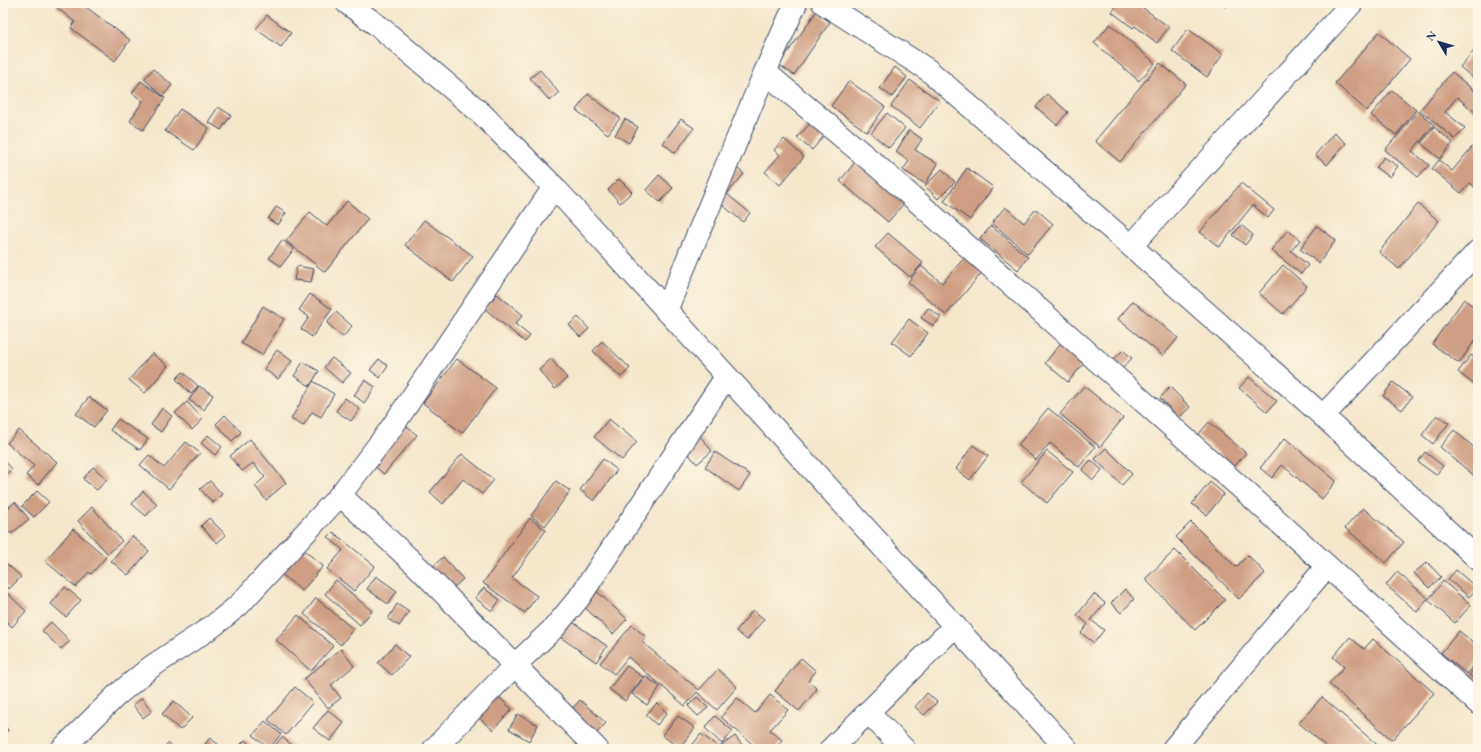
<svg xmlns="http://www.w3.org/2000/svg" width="1481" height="752" font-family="'EB Garamond',serif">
<rect width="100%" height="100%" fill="#fcf5e5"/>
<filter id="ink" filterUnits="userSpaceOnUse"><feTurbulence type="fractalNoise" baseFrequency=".025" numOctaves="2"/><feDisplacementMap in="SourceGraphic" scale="8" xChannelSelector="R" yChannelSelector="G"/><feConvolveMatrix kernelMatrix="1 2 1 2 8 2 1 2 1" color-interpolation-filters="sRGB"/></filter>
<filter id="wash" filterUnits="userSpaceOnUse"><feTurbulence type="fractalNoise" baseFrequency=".012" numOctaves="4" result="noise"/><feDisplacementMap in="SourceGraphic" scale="16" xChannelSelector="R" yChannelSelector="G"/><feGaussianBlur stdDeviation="0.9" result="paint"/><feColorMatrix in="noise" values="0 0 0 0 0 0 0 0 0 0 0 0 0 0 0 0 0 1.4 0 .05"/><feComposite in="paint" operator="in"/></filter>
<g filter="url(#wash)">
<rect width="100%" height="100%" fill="#f4e7cc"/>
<g id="blocks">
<g fill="#cf9d81">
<path d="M59,3H89L86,7L130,40L115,61L71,28L75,22L56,7Z"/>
<path d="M1119,3H1147L1143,8L1169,27L1157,43L1135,26L1133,28L1112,12Z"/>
<path d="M1220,3H1229L1226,7Z"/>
<path d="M816,12L830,22L794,75L779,65Z"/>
<path d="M267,15L291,33L281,47L256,29Z"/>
<path d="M1110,24L1155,63L1139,81L1094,43Z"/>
<path d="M1188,29L1223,54L1207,77L1172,51Z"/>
<path d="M1379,32L1410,59L1367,111L1335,83Z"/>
<path d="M1478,46V80L1477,81L1460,67Z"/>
<path d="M1160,63L1186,84L1120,162L1095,141Z"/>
<path d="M895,67L907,77L892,97L880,88Z"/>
<path d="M153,69L172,85L163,96L144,79Z"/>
<path d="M540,70L559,93L550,101L530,78Z"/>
<path d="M1452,72L1478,94V110L1476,113L1457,97L1445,112L1465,128L1455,139L1420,110Z"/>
<path d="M910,80L940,101L920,128L891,106Z"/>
<path d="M141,81L165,98L143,130L130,121L143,101L132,93Z"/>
<path d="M849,81L885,107L867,132L831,106Z"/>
<path d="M1392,90L1416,110L1396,135L1371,115Z"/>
<path d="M588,94L620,118L608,134L576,110Z"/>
<path d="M1047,94L1068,112L1057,125L1036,107Z"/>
<path d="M218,107L231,115L221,130L208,122Z"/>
<path d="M180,109L209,128L194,150L165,131Z"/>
<path d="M1418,111L1434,125L1412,151L1429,165L1418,177L1385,150Z"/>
<path d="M887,113L905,128L889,148L871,133Z"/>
<path d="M625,119L638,127L629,143L615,135Z"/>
<path d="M681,119L694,128L675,153L663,143Z"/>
<path d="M813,120L827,132L812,150L797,138Z"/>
<path d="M1434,127L1453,143L1440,159L1421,143Z"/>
<path d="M909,130L922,139L915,150L938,164L925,184L903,170L909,161L896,152Z"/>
<path d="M1334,133L1346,143L1327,165L1315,155Z"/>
<path d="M784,139L804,157L780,185L765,172L780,155L774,150Z"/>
<path d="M1478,140V190L1470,183L1461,193L1432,169L1439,160L1452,171Z"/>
<path d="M1384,157L1398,166L1390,177L1376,168Z"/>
<path d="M856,161L905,202L888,222L840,181Z"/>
<path d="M732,164L744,174L727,194L750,213L743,222L708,193Z"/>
<path d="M967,168L993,187L970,220L944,201Z"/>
<path d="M942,169L955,182L938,199L925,186Z"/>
<path d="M659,175L673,188L660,202L646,190Z"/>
<path d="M619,179L632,192L620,203L608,190Z"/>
<path d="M1241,183L1274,210L1268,218L1253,205L1219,247L1200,232Z"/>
<path d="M347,201L368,219L325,272L286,241L310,212L327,226Z"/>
<path d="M1418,204L1439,221L1399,269L1379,252Z"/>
<path d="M276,207L286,213L278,225L268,219Z"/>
<path d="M1005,207L1024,223L1036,209L1053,224L1028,254L992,223Z"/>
<path d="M424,220L473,256L453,282L405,245Z"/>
<path d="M1241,225L1253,235L1245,245L1233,235Z"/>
<path d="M991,226L1028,257L1018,270L980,239Z"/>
<path d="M1317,226L1336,240L1319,263L1300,249Z"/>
<path d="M1288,230L1300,240L1291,251L1308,265L1301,274L1271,250Z"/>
<path d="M888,233L923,263L910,277L875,247Z"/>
<path d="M282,240L294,249L281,266L269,258Z"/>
<path d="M966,256L984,270L946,315L908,282L921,266L942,283Z"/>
<path d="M1283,265L1307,286L1283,314L1259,293Z"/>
<path d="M297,266L314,269L311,282L294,280Z"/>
<path d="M310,294L332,309L312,337L301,329L309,317L299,310Z"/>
<path d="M497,294L523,315L515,324L530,336L525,342L485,309Z"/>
<path d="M1464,299L1478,310V336L1459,363L1432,344Z"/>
<path d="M1133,301L1178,338L1163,356L1118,319Z"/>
<path d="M263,306L284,319L262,355L241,343Z"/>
<path d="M928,308L941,317L934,326L921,318Z"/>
<path d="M336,312L352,326L343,337L327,323Z"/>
<path d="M578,317L589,329L580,337L569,325Z"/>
<path d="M909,319L928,333L911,356L892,342Z"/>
<path d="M602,341L630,368L621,377L593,351Z"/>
<path d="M1061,343L1085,362L1068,382L1045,363Z"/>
<path d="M277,350L292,361L278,379L264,369Z"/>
<path d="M1123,350L1132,358L1122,369L1113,360Z"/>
<path d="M152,353L168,366L145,393L129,380Z"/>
<path d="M1471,355L1478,360V388L1458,372Z"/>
<path d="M332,358L351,373L342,383L324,367Z"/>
<path d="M379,359L388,366L380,378L370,370Z"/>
<path d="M457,359L496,388L462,433L423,403Z"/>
<path d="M551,359L567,378L555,389L539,370Z"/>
<path d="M303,362L319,371L310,386L294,376Z"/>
<path d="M183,372L198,386L191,394L176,379Z"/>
<path d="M1249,377L1277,401L1267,412L1239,388Z"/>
<path d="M365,380L375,387L364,403L354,395Z"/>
<path d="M313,381L334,394L321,417L312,412L303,426L291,419Z"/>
<path d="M1393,382L1412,397L1402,410L1383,396Z"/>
<path d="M199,386L213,395L204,410L189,400Z"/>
<path d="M1084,386L1123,418L1100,447L1060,414Z"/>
<path d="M1170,387L1190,407L1179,418L1160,398Z"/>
<path d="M89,397L107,410L94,427L76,414Z"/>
<path d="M345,398L360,409L351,421L336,411Z"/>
<path d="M187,402L203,419L192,430L175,413Z"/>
<path d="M162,408L172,416L161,432L151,425Z"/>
<path d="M1048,408L1095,447L1079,467L1050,443L1036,460L1018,445Z"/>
<path d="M225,415L241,432L232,441L216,424Z"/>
<path d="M1437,415L1449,423L1433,444L1422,435Z"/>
<path d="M118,419L148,439L140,450L110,430Z"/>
<path d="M609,419L637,442L622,460L594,437Z"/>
<path d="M1209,422L1246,453L1234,467L1198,435Z"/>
<path d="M406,426L417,435L384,474L373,465Z"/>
<path d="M19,430L57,462L38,485L26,475L34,466L7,443Z"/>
<path d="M1454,430L1478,451V479L1440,447Z"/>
<path d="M696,431L712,451L697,464L680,444Z"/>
<path d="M208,435L222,447L215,455L201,443Z"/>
<path d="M1285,438L1336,481L1322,499L1282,465L1272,478L1260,468Z"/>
<path d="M250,439L286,483L266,500L255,486L265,477L253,463L242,471L230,456Z"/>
<path d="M186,442L200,453L169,489L140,465L149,455L164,468Z"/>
<path d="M973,445L988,456L970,480L956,469Z"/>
<path d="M1106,448L1132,474L1122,485L1095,459Z"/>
<path d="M1047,451L1073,472L1047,503L1021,482Z"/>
<path d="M715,452L750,475L739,491L705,467Z"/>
<path d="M1425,452L1443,466L1436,475L1418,462Z"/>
<path d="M462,454L494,480L482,494L463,479L443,504L430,492Z"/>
<path d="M3,459L12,469L3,477Z"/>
<path d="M603,459L617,470L594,501L580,490Z"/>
<path d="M1091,460L1102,470L1093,480L1082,470Z"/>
<path d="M93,467L107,479L97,490L83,479Z"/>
<path d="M210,481L222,494L213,503L200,489Z"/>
<path d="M556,481L570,491L545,526L531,516Z"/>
<path d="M1210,482L1224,494L1207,515L1192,504Z"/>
<path d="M37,491L49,502L34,517L22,506Z"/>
<path d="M143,491L157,504L146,516L132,504Z"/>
<path d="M15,502L29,519L11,534L3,524V512Z"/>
<path d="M92,507L122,541L108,554L78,521Z"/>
<path d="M1363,508L1404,542L1386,563L1345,528Z"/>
<path d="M209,518L226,535L217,543L201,526Z"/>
<path d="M530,518L546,530L512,578L537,596L525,613L483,583Z"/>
<path d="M1191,522L1236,567L1248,555L1265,573L1239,599L1176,537Z"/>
<path d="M73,529L106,557L91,574L89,572L76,587L45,561Z"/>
<path d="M333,532L375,566L354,591L327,569L343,550L328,537Z"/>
<path d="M132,536L149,551L128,575L111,561Z"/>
<path d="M299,546L323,566L302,591L278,571Z"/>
<path d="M1175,550L1225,600L1195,630L1145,579Z"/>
<path d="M443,557L463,579L449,592L429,570Z"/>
<path d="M1427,562L1441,577L1429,588L1414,573Z"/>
<path d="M7,564L21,577L9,589L3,583V568Z"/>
<path d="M1456,570L1477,588L1469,597L1448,579Z"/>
<path d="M1397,572L1429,599L1443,581L1471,605L1455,623L1427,599L1417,612L1386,585Z"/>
<path d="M376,576L397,591L388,604L367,589Z"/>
<path d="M336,580L372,611L360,625L325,594Z"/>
<path d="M65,587L81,600L66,617L51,604Z"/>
<path d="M592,587L627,619L613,634L579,602Z"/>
<path d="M484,588L500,600L492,611L475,598Z"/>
<path d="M1125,589L1134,599L1121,613L1111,603Z"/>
<path d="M5,591L26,611L12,627L3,618V593Z"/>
<path d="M1094,594L1105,603L1091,620L1104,630L1094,643L1081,633L1088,624L1077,615Z"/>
<path d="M316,598L353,629L341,645L304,614Z"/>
<path d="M397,604L409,612L399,626L388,619Z"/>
<path d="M753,610L764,619L747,640L736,631Z"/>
<path d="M298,615L333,646L311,671L276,640Z"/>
<path d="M564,616L607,646L596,662L553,632Z"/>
<path d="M51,622L70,641L61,649L42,631Z"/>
<path d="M632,625L646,637L642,642L699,690L718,669L737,687L717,710L697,692L685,706L628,657L614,674L600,663Z"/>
<path d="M1459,631L1478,646V661L1467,674L1441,653Z"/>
<path d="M1350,637L1364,649L1373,639L1434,693L1392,740L1329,684L1344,667L1333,657Z"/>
<path d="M395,644L409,657L392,675L378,663Z"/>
<path d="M341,649L354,666L331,685L341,698L328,708L304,679Z"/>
<path d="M801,658L816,671L808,681L817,689L799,711L775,691Z"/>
<path d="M1478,664V683L1469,675Z"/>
<path d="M627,666L643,677L625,701L609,689Z"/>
<path d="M645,676L660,687L647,705L632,694Z"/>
<path d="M295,687L313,702L286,735L268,720Z"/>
<path d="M493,692L512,709L493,730L474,714Z"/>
<path d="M927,693L937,702L924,715L915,707Z"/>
<path d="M770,695L788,710L770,730L782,740L775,749H758L721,717L737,698L755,713Z"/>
<path d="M697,697L708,708L698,716L688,706Z"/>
<path d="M1322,697L1382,749H1329L1299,723Z"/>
<path d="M142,698L152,711L143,718L133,705Z"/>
<path d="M580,700L606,723L595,735L569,712Z"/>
<path d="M174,701L192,718L180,730L162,714Z"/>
<path d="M657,703L667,713L657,725L646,715Z"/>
<path d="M328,710L344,723L330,741L313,728Z"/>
<path d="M518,714L538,725L529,741L509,729Z"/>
<path d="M678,716L695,728L679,748L662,735Z"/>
<path d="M715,716L733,731L722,744L705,728Z"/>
<path d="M265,721L281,734L269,749L253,735Z"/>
<path d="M3,724L8,730L3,734Z"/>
<path d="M701,734L717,746L715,749H689Z"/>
<path d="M735,736L745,749H719L718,748Z"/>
<path d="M282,737L297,749H272Z"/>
<path d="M210,738L224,749H201Z"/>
<path d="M245,740L254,749H236Z"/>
<path d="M168,743L175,749H163Z"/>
</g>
</g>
</g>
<g filter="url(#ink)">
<use href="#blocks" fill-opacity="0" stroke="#3c4b6e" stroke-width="1"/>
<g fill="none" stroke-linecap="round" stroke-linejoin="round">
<g stroke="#3c4b6e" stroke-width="24">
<g id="street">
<path d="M823,3L928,70L1131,246L1323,416L1478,559"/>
<path d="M765,72L877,166L1248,494L1478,703"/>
<path d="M1131,246L1352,3"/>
<path d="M666,311L765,72L796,3"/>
<path d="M1323,416L1478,251"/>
<path d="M340,495L418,567L597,749"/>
<path d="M868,712L904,749"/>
<path d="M62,749L117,695L151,667L213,626L239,605L340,495L390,430L554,187"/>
<path d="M434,749L515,665L554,628L579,598L726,377"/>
<path d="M831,749L955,626"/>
<path d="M1173,749L1327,566"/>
</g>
</g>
<g stroke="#3c4b6e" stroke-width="24">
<path id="primary" d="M347,3L381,28L482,114L554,187L1067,749"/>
</g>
<use href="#street" stroke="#fff" stroke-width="22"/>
<use href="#primary" stroke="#fff" stroke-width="22"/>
</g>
</g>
<rect width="1481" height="752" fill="none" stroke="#fcf5e5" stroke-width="16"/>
<g transform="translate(1439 42) rotate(308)" stroke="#fcf5e5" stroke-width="3" paint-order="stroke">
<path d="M0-3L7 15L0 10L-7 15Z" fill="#1b2f5e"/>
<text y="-6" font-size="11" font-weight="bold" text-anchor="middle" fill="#1b2f5e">N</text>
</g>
</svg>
